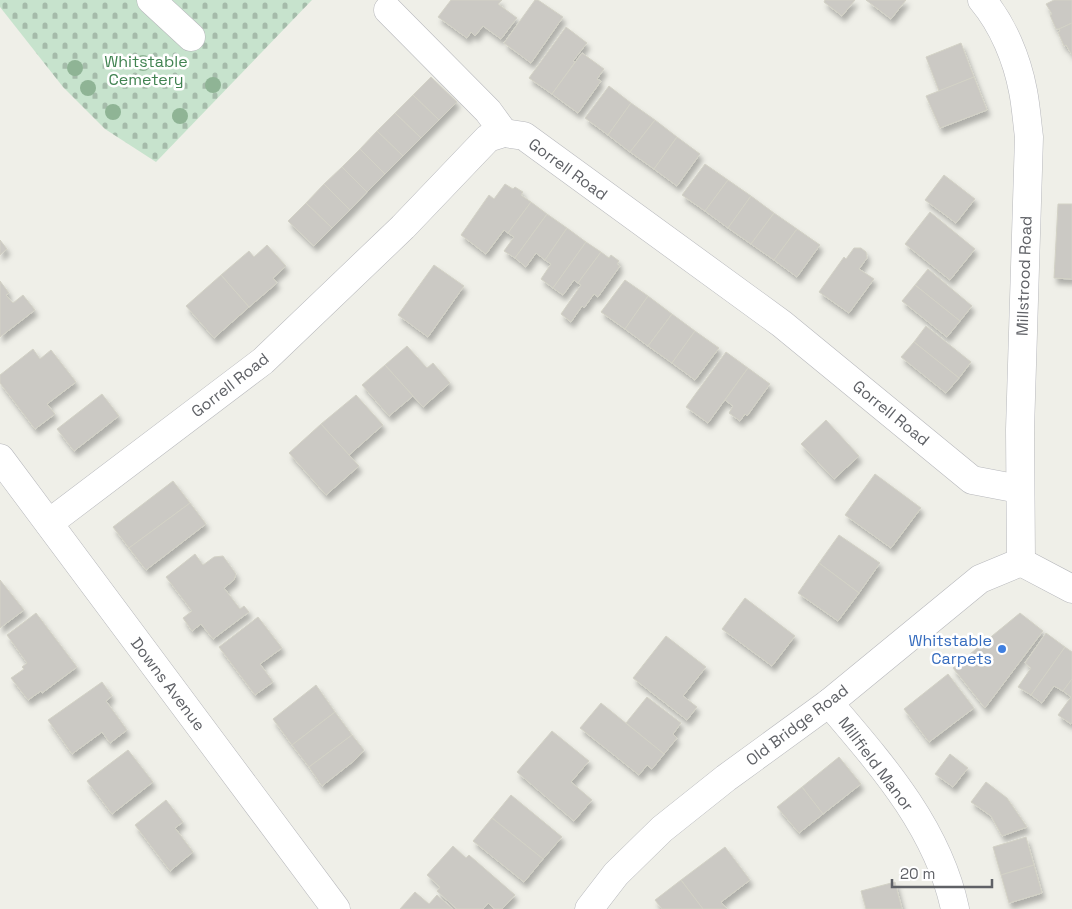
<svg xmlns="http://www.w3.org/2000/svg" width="1072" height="909" font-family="'Space Grotesk',sans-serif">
<defs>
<pattern id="cemetery-stones" width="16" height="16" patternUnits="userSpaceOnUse" patternTransform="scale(1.25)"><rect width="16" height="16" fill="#c7e3cd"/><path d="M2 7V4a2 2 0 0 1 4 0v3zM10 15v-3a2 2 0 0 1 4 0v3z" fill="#a5bbaa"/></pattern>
<filter id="shadow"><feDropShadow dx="3" dy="5.5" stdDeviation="2.5" flood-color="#0004"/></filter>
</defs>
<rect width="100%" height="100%" fill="#efefe8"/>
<path fill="url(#cemetery-stones)" d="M0,0H312L156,162L105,129L63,87L0,7Z"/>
<g fill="#cbc9c4" stroke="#d3d2c6" filter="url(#shadow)">
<path d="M451,0H502L498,4L517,18L501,39L483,26L475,36L471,32L467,38L438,17Z"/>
<path d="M535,0H538L563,17L531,63L504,43Z"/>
<path d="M825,0H855L842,16L824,2Z"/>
<path d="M866,0H906L891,19Z"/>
<path d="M1054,0H1072V23L1059,29H1056L1050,15L1052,14L1046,4Z"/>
<path d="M1072,23V55L1066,45L1064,46L1058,32L1060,31L1059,29Z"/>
<path d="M566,27L587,43L573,61L575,62L552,94L529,78Z"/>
<path d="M961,43L974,77L939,91L926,57Z"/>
<path d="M582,53L604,69L597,79L601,81L578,113L552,94Z"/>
<path d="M431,77L457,102L439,120L413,95Z"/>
<path d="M974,77L987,110L940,128L926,96Z"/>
<path d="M609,86L631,103L608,135L585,118Z"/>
<path d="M413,95L439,120L421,138L395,113Z"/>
<path d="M631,103L655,120L630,152L608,135Z"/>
<path d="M395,113L421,138L403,156L377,131Z"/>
<path d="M655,120L677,137L654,169L630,152Z"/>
<path d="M377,131L403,156L385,174L360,149Z"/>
<path d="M677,137L700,154L677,186L654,169Z"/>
<path d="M360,149L385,174L367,192L342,167Z"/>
<path d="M705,164L728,180L705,211L682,195Z"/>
<path d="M342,167L367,192L350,210L324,184Z"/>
<path d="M944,175L975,199L956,223L925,200Z"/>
<path d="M728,180L751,196L728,228L705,211Z"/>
<path d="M324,184L350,210L332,228L306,203Z"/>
<path d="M505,184L513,189L515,187L523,192L521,195L531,202L508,233L504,230L486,254L461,235L489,195L494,199Z"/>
<path d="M751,196L774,213L751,244L728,228Z"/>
<path d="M531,202L547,214L515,258L504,251L514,237L508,233Z"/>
<path d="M306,203L332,228L314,246L288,221Z"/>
<path d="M1058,204H1072V279L1054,278Z"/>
<path d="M930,212L975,249L950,280L905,244Z"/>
<path d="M774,213L797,229L774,260L751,244Z"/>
<path d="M547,214L567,228L545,260L536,253L526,267L515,258Z"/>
<path d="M567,228L586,242L553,288L541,279L551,264L545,260Z"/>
<path d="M797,229L820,245L797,277L774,260Z"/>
<path d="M0,240L7,249L0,255Z"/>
<path d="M586,242L601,252L578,283L574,280L563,295L553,288Z"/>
<path d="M267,245L286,266L273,278L277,283L249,307L221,275L249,251L254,257Z"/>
<path d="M854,248H861L866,252L867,258L859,269L874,279L849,313L819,292L844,257L846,259Z"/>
<path d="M601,252L609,258L611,255L619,261L617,264L620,266L598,297L594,294L584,308L582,306L571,322L561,314L581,285L578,283Z"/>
<path d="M434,265L464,286L428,337L398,315Z"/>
<path d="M928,269L972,306L960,321L915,285Z"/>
<path d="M221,275L249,307L214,338L186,306Z"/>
<path d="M625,280L648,296L625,329L601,312Z"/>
<path d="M0,281L9,293L6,295L13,303L23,295L35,310L0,337Z"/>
<path d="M915,285L960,321L947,337L902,301Z"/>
<path d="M648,296L672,314L648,346L625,329Z"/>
<path d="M672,314L695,331L672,363L648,346Z"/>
<path d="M926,326L971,362L959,378L914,342Z"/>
<path d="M695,331L719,348L695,380L672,363Z"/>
<path d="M914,342L959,378L946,393L901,357Z"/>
<path d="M407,346L427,368L433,363L450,383L423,407L385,365Z"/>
<path d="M33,349L40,359L51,350L76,382L47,404L55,414L35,429L0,383V375Z"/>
<path d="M726,352L748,368L708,423L686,407Z"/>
<path d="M385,365L413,396L389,416L362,385Z"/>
<path d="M748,368L770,384L747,416L745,414L740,421L729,413L733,406L725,400Z"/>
<path d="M102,394L119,416L74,451L57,429Z"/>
<path d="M356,395L383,425L349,455L321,424Z"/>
<path d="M826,420L859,456L834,479L801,444Z"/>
<path d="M321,424L359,466L326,495L289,453Z"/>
<path d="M875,474L921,508L891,548L845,515Z"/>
<path d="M173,481L190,503L129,548L113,527Z"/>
<path d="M190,503L206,524L146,570L129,548Z"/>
<path d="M839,535L880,563L859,593L819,563Z"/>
<path d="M195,554L203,565L214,557L223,556L236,574L234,580L224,588L240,609L244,606L249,612L213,639L201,624L192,631L183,618L192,611L166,577Z"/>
<path d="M819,563L859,593L838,621L798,593Z"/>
<path d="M0,580L24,610L0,628Z"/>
<path d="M745,598L795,636L772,666L722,629Z"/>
<path d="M36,613L77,667L42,693L41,691L28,700L11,678L24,669L22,667L27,663L7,635Z"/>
<path d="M1020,613L1043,631L985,708L953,668Z"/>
<path d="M258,617L282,648L260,664L273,682L255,695L219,647Z"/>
<path d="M1046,633L1065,647L1031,695L1018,687L1031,668L1025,663Z"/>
<path d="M666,636L706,667L683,696L697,707L687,720L633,678Z"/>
<path d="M1065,647L1072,652V679L1063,691L1054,686L1042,703L1031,695Z"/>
<path d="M948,674L974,708L929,742L904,709Z"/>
<path d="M1072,679V722L1071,724L1058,715L1071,697L1063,691Z"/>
<path d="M102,682L112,696L106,701L127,730L110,743L102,732L72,754L48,720Z"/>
<path d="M316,685L335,712L292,745L273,719Z"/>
<path d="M647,697L681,723L673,734L677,738L664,754L626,723Z"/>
<path d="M601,703L664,754L652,769L647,765L639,775L580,728Z"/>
<path d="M335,712L352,735L309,767L292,745Z"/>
<path d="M552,731L589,761L571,782L592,800L574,821L517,772Z"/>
<path d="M352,735L364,750L355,760L322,786L309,767Z"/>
<path d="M128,750L153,782L112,814L87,781Z"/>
<path d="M950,754L968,768L953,787L935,774Z"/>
<path d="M839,757L861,784L823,814L802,787Z"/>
<path d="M986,782L1007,798L1027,827L1002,836L991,816L971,802Z"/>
<path d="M802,787L823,814L799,833L777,807Z"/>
<path d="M511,795L562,837L543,859L492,818Z"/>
<path d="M166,800L183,822L175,828L193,852L170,871L135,825Z"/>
<path d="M492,818L543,859L524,882L473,841Z"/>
<path d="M1026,837L1034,865L1001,875L993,847Z"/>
<path d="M453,846L466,858L469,855L515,895L502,909H495L488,903L483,909H457L437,891L440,887L427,875Z"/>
<path d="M725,847L750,880L721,902L727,909H703L681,880Z"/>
<path d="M1034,865L1042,893L1009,903L1001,875Z"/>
<path d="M681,880L703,909H662L655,900Z"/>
<path d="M895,882L902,909H866L861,891Z"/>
<path d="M415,892L429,904L437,895L453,909H400Z"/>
</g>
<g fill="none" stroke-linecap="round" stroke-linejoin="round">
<g stroke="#b7b8bc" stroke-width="29">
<g id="minor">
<path d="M151,0L191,37"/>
<path d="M982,0C1003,25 1017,59 1023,91C1026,106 1027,122 1029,137L1020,430L1021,562"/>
<path d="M388,10L488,111L504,133"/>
<path d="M0,458L336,909"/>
<path d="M49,523L263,361L403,227L488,138L504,133L524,136L782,324L972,480L1019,489"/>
<path d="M1021,562L1072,589"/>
<path d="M829,703C881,764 938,828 955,909"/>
<path d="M589,909L616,874L662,829L726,778L829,703L980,579L1021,562"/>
</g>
</g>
<use href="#minor" stroke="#fff" stroke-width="28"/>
</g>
<g fill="#8fb495">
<circle cx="143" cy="63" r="8"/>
<circle cx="75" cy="68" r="8"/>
<circle cx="213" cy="85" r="8"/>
<circle cx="88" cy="88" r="8"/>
<circle cx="113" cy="112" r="8"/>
<circle cx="180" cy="116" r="8"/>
</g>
<circle fill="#3f7fe0" stroke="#fff" stroke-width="2" cx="1002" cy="649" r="5"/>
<g text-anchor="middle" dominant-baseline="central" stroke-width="5" stroke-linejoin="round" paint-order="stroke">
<g font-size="16" fill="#418351" stroke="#fff">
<text x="146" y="61">Whitstable<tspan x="146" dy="18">Cemetery</tspan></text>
</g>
<g font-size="16" fill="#5f6166" stroke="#fff">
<text transform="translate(568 169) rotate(36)">Gorrell Road</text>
<text transform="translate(1024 276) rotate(-88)">Millstrood Road</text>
<text transform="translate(230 385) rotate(-38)">Gorrell Road</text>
<text transform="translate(891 413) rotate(39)">Gorrell Road</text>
<text transform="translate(168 684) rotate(53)">Downs Avenue</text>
<text transform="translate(797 725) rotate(-37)">Old Bridge Road</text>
<text transform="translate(876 764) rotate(53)">Millfield Manor</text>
</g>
<g font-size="16" fill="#366cbe" stroke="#fff" text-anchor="end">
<text x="992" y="640">Whitstable<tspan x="992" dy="18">Carpets</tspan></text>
</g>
</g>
<path d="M892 879v8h100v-8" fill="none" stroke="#5f6166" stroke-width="2.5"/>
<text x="900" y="879" font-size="15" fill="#5f6166" stroke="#ffffff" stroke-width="4" paint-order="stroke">20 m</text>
</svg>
